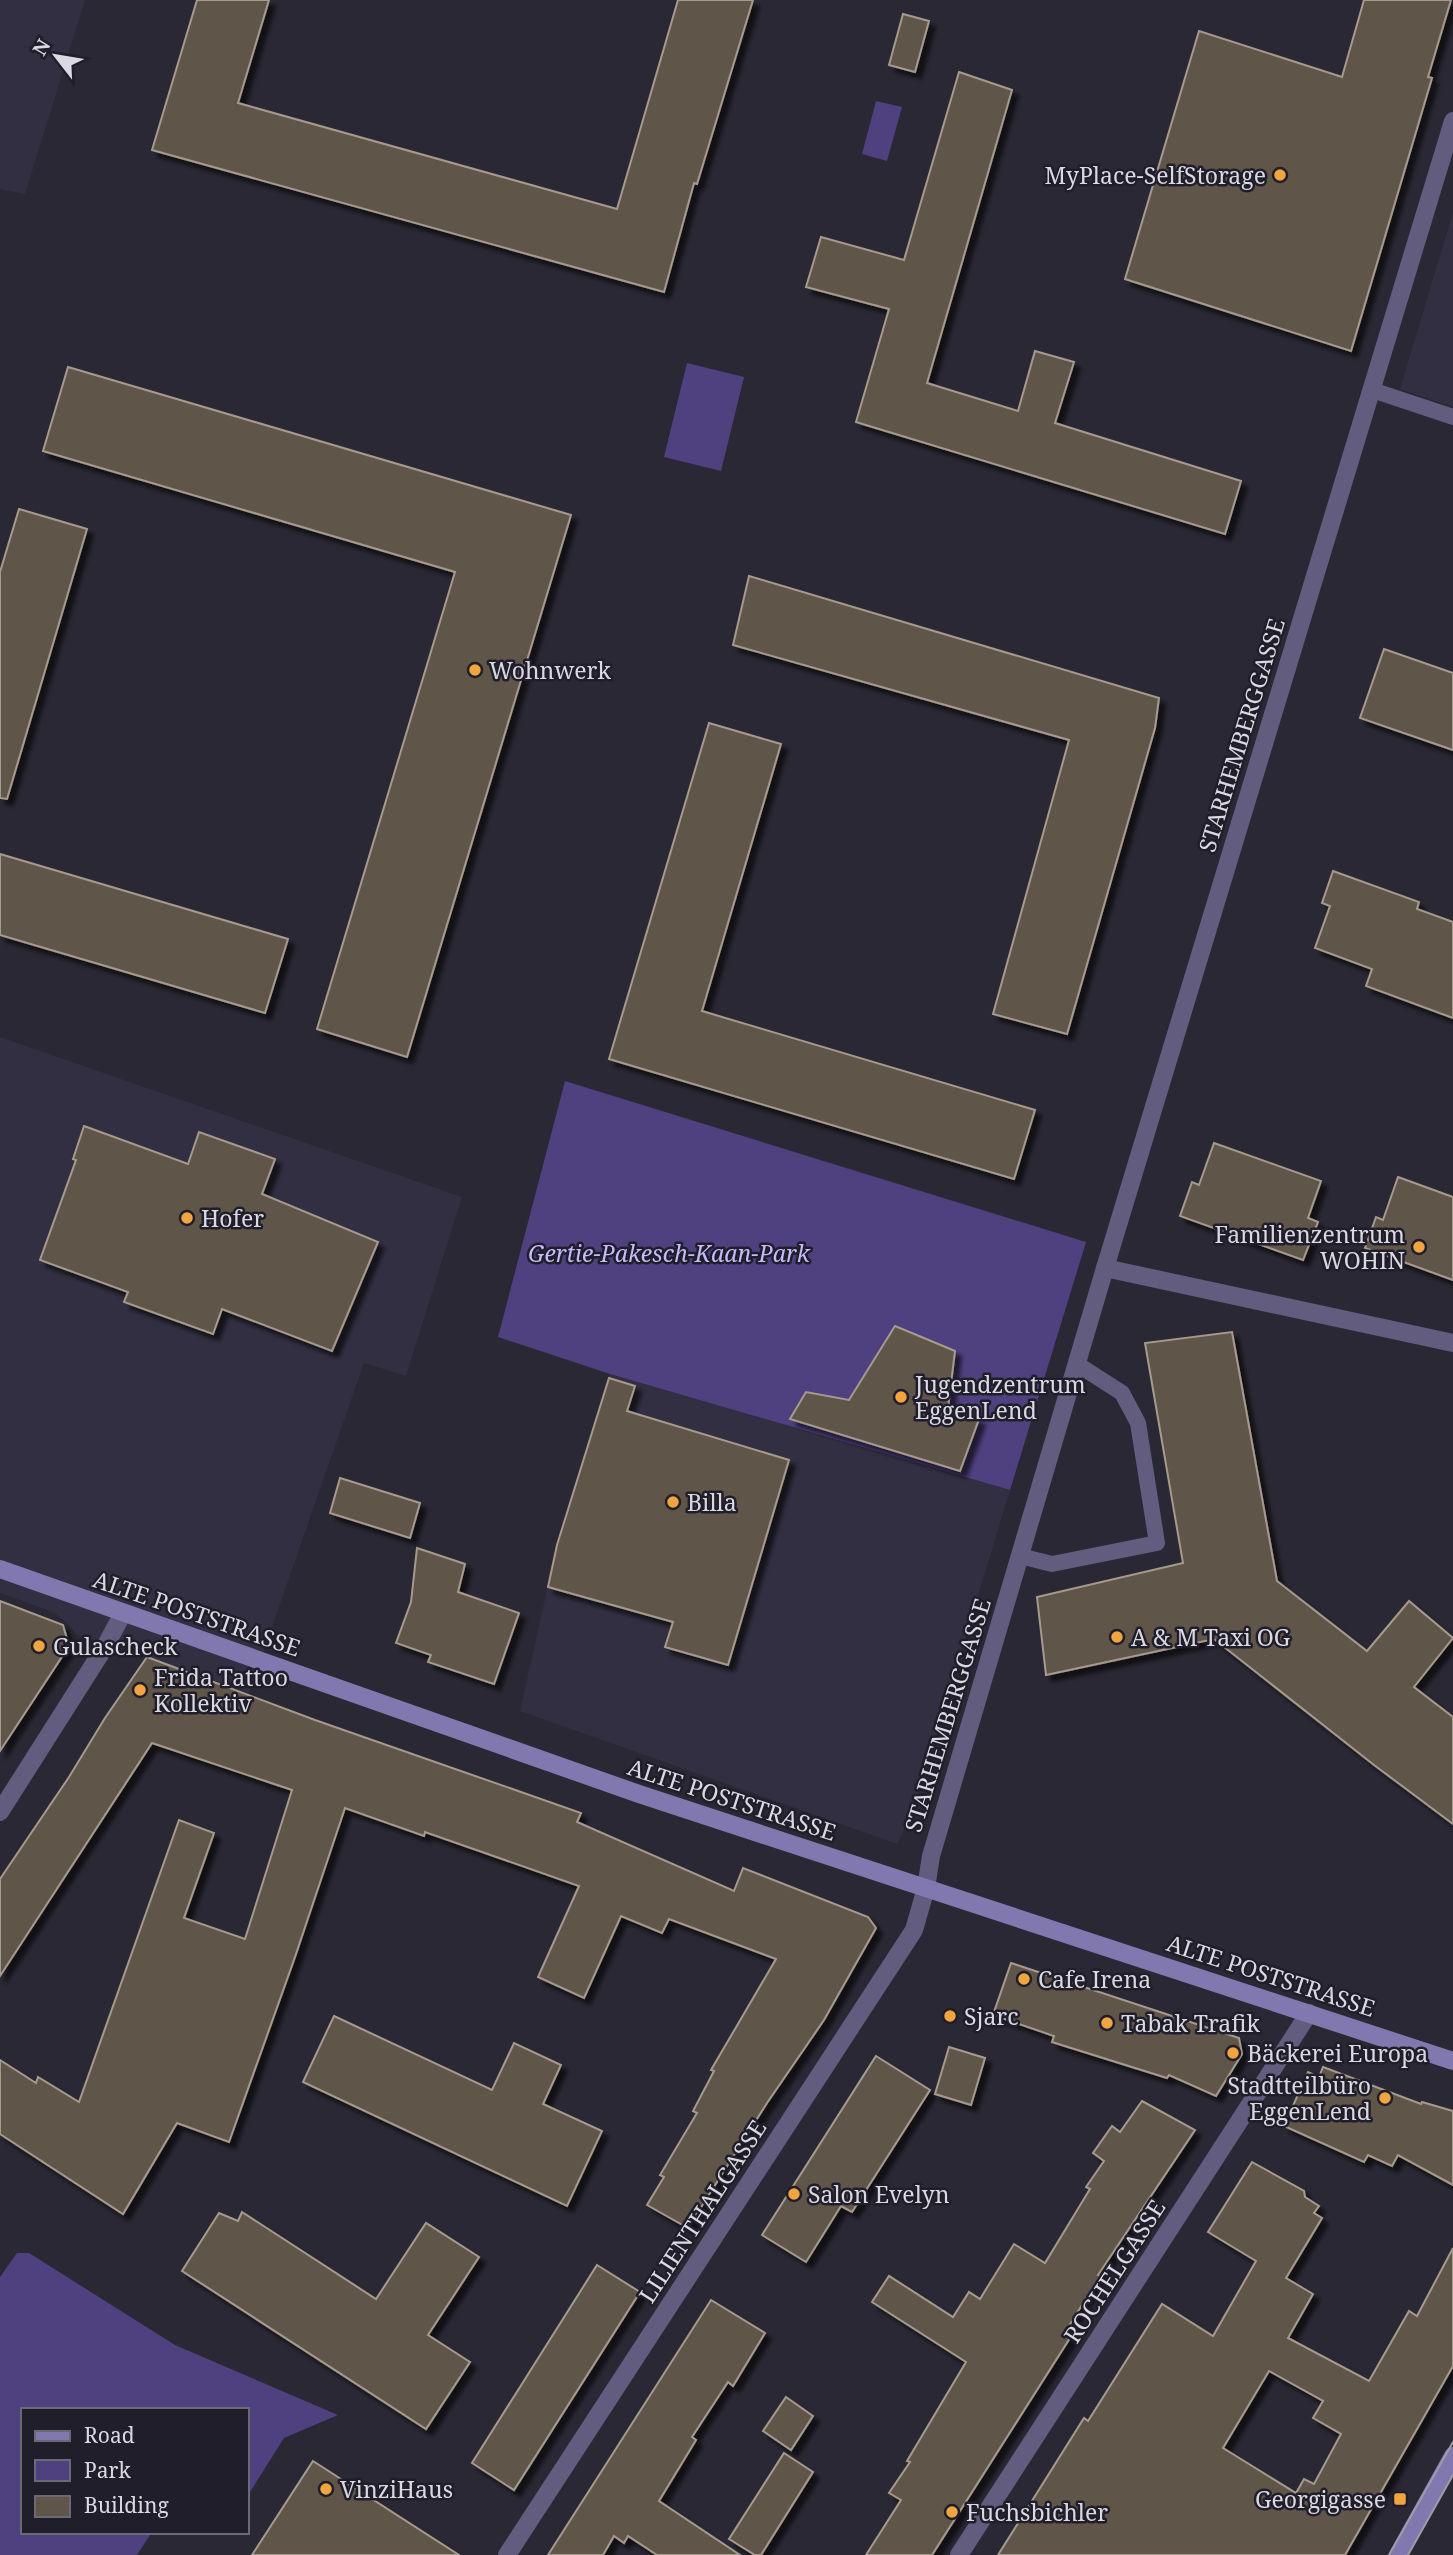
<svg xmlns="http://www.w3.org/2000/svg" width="1453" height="2555" font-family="'Noto Serif',serif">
<defs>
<filter id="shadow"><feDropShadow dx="6" dy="6" stdDeviation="2" flood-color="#0009"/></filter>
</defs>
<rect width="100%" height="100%" fill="#2a2834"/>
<g fill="#312f41">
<path d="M0,0H85L25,194L0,189Z"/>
<path d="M1453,212V407L1400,389Z"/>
<path d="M0,1037L462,1197L406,1376L364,1363L248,1696L147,1657L143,1653L77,1635L67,1623L53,1612L0,1593Z"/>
<path d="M610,1374L1010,1490L911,1816L897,1844L520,1711L557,1545Z"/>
</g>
<g fill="#4f4080">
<path d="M876,101L902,107L887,161L862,154Z"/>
<path d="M687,363L744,377L721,471L664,457Z"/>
<path d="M565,1081L1086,1242L1010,1490L610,1374L498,1337Z"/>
<path d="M17,2253H29L175,2345L338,2415L284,2438L247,2497V2410H23V2532H152L137,2555H0V2277Z"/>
</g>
<g fill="#5f5549" stroke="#a59a8d" stroke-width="2" fill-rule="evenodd" filter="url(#shadow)">
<path d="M197,0H269L238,103L617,209L678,0H753L697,184L694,183L664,292L152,150Z"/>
<path d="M1364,0H1451L1428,77L1432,78L1351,351L1125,279L1199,31L1342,77Z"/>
<path d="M903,14L929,21L915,72L889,65Z"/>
<path d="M959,72L1012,90L927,383L1018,411L1035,351L1074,362L1055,423L1241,481L1225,534L856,422L889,309L806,287L821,237L904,260Z"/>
<path d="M68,367L571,515L407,1057L317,1029L455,572L43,451Z"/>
<path d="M19,509L87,529L7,799L0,798V572Z"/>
<path d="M749,576L1159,698L1155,728L1067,1034L993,1014L1069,740L733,645Z"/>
<path d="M1384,649L1453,673V750L1360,718Z"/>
<path d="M709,723L781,744L702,1011L1035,1110L1014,1179L609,1059Z"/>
<path d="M0,854L288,939L265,1013L0,935Z"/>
<path d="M1333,871L1419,902L1417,909L1453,922V1018L1366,986L1372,969L1315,948L1330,906L1322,903Z"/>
<path d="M84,1126L188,1164L199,1132L275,1159L262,1194L378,1242L332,1351L222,1309L213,1334L124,1302L128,1292L40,1260L76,1160L73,1159Z"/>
<path d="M1214,1143L1321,1181L1308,1218L1318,1222L1303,1260L1180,1216L1192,1182L1199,1185Z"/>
<path d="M1398,1177L1453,1197V1280L1365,1248L1376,1217L1383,1220Z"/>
<path d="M895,1326L955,1351L948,1408L979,1419L960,1471L790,1419L806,1392L849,1400Z"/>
<path d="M1232,1332L1277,1581L1367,1651L1409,1601L1453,1638L1414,1687L1453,1717V1824L1374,1765L1214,1639L1046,1675L1037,1597L1183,1563L1145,1343Z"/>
<path d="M609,1378L635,1386L627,1411L789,1460L728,1665L665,1647L673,1622L548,1587L557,1545Z"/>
<path d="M340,1478L420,1503L410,1538L330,1513Z"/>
<path d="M417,1548L465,1564L458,1592L519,1613L494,1684L428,1662L431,1655L396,1643L411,1602Z"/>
<path d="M0,1601L63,1625L69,1646L0,1751Z"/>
<path d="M147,1657L315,1720L581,1813L577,1822L734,1891L743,1868L868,1917L876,1928L824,2020L767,2103L688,2228L647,2205L664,2177L660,2175L697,2113L693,2111L714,2071L711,2070L776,1959L669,1919L662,1933L621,1916L584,1998L538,1977L579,1886L425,1832L424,1836L345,1808L295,1957L229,2142L177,2123L123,2214L0,2134V2060L36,2083L38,2077L79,2102L179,1820L214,1833L184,1918L245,1939L292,1790L152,1743L0,1976V1879L69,1777L105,1718Z"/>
<path d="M1011,1963L1239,2038L1242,2054L1216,2096L1169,2075L1167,2078L1052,2042L1054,2036L993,2015Z"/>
<path d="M334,2016L492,2090L514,2043L561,2065L543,2104L602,2131L567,2206L303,2082Z"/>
<path d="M949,2047L985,2058L971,2105L935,2094Z"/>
<path d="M876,2056L930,2090L852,2212L841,2206L806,2262L762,2235Z"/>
<path d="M1323,2067L1421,2104L1422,2102L1453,2111V2185L1398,2155L1392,2166L1368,2155L1364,2162L1284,2126L1308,2072L1319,2077Z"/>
<path d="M1142,2101L1195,2130L1098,2275L1100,2276L1064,2334L1070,2338L932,2555H866L901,2500L889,2493L910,2462L907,2461L966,2362L872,2302L889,2276L953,2317L969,2292L980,2299L1014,2244L1045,2263L1090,2189L1086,2187L1104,2161L1093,2153L1112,2126L1120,2132Z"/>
<path d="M1252,2162L1304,2191L1305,2197L1319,2206L1314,2213L1322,2218L1286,2278L1313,2294L1288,2338L1369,2381L1409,2311L1417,2316L1453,2248V2366L1345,2555H998L1084,2418L1088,2421L1162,2304L1213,2336L1256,2261L1208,2232ZM1269,2371L1323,2401L1313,2418L1341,2434L1314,2484L1304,2479L1296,2493L1223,2448Z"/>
<path d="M242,2212L376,2299L426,2223L479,2257L428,2335L470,2362L426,2429L182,2271L219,2213L238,2221Z"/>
<path d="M597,2265L640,2292L514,2490L472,2463Z"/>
<path d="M711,2300L765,2333L733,2386L728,2382L692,2437L696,2440L659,2501L740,2555H657L628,2536L624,2543L614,2536L603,2555H548Z"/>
<path d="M786,2397L813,2416L791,2450L763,2431Z"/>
<path d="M784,2453L813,2472L761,2555H755L729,2539Z"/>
<path d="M313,2461L459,2555H252Z"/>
</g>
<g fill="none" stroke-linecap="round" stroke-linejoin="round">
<g stroke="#625c7f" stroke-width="16">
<path d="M1372,390L1453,417"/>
<path d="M1020,1556L1052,1564L1157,1543L1138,1423L1122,1393L1077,1364"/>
</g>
<g stroke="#625c7f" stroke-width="18">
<path d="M1105,1268L1453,1343"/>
<path d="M0,1812L106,1645L123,1613"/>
<path d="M507,2555L914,1930L926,1888L931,1856L1105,1268L1453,121"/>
<path d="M959,2555L1309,2013"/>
</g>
<g stroke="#8178af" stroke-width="18">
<path d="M0,1569L639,1794L1453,2061"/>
<path d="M1398,2555L1453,2456"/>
</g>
<g stroke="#9e9da7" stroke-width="2">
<path d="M1389,2555L1453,2442"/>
<path d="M1408,2555L1453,2475"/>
</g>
</g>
<g fill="#f1a540" stroke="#201e2a" stroke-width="2.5">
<circle cx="1280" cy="175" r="7"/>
<circle cx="475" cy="670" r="7"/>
<circle cx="187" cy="1218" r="7"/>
<circle cx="1419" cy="1247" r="7"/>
<circle cx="901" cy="1397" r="7"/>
<circle cx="673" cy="1502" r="7"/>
<circle cx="1117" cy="1637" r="7"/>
<circle cx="39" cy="1646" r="7"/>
<circle cx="140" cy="1690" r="7"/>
<circle cx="1024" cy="1979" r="7"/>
<circle cx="950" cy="2016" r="7"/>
<circle cx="1107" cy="2023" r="7"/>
<circle cx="1233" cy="2053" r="7"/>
<circle cx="1385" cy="2098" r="7"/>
<circle cx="794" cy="2194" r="7"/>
<circle cx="326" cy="2489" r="7"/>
<rect x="1393" y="2492" width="14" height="14" rx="3.5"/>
<circle cx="952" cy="2512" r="7"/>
</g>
<g text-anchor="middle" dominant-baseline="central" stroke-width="5" stroke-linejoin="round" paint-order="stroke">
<g font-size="23" fill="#dad9e2" stroke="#201e2a" text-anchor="start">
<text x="1266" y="175" text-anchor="end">MyPlace-SelfStorage</text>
<text x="489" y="670">Wohnwerk</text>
<text x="201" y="1218">Hofer</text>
<text x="1405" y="1234" text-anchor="end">Familienzentrum<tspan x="1405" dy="26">WOHIN</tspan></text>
<text x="915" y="1384">Jugendzentrum<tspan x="915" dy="26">EggenLend</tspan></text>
<text x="687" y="1502">Billa</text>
<text x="1131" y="1637">A &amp; M Taxi OG</text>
<text x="53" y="1646">Gulascheck</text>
<text x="154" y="1677">Frida Tattoo<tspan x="154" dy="26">Kollektiv</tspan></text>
<text x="1038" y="1979">Cafe Irena</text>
<text x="964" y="2016">Sjarc</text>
<text x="1121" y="2023">Tabak Trafik</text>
<text x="1247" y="2053">Bäckerei Europa</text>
<text x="1371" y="2085" text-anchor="end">Stadtteilbüro<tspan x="1371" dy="26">EggenLend</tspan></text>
<text x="808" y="2194">Salon Evelyn</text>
<text x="340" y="2489">VinziHaus</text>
<text x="1386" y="2499" text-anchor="end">Georgigasse</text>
<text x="966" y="2512">Fuchsbichler</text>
</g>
<g font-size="23" fill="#dad9e2" stroke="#201e2a">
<text transform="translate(1241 735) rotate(-73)">STARHEMBERGGASSE</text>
<text transform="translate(197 1613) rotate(19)">ALTE POSTSTRASSE</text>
<text transform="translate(947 1715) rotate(-73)">STARHEMBERGGASSE</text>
<text transform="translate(732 1799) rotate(18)">ALTE POSTSTRASSE</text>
<text transform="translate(1271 1975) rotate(18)">ALTE POSTSTRASSE</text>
<text transform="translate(702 2211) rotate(-57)">LILIENTHALGASSE</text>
<text transform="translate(1114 2271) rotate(-57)">ROCHELGASSE</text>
</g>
<g font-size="23" font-style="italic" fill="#c5bafc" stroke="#201e2a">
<text x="669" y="1253">Gertie-Pakesch-Kaan-Park</text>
</g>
</g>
<rect x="21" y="2408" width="228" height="126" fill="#201e2a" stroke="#6a6974" stroke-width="2"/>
<rect x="35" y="2431" width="35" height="10" fill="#8178af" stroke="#6a6974" stroke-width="2"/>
<text x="84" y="2443" font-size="21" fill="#dad9e2">Road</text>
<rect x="35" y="2460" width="35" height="21" fill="#4f4080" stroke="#6a6974" stroke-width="2"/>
<text x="84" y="2478" font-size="21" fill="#dad9e2">Park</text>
<rect x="35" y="2496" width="35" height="21" fill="#5f5549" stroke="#6a6974" stroke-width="2"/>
<text x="84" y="2513" font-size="21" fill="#dad9e2">Building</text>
<g transform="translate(56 56) rotate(301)" stroke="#201e2a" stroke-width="5" paint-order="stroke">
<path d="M0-5L12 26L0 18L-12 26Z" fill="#dad9e2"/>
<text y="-10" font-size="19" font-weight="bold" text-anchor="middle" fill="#dad9e2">N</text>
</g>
</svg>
